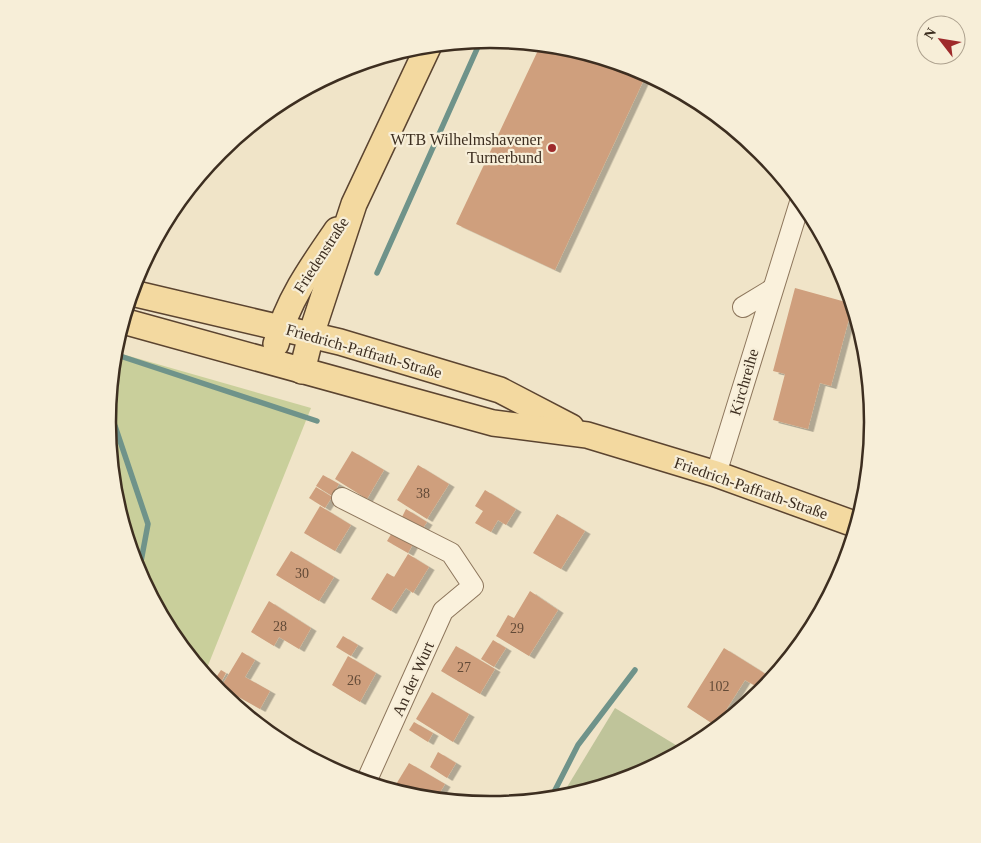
<svg xmlns="http://www.w3.org/2000/svg" width="981" height="843" font-family="'Times New Roman',serif">
<defs>
<filter id="shadow"><feDropShadow dx="5.5" dy="3" stdDeviation="0" flood-color="#0004"/></filter>
</defs>
<rect width="100%" height="100%" fill="#f0e4c8"/>
<path fill="#c9cf9b" d="M115,352L311,408L205,673L172,634L137,568L115,496L108,421Z"/>
<path fill="#bfc49a" d="M615,708L684,750L637,775L561,797Z"/>
<g fill="none" stroke-linecap="round" stroke-linejoin="round">
<g stroke="#6f938a" stroke-width="5.5">
<path d="M377,273L481,40"/>
<path d="M114,354L317,421"/>
<path d="M108,420L115,426L148,524L139,572"/>
<path d="M551,798L578,745L635,670"/>
</g>
</g>
<g fill="#cf9f7d" filter="url(#shadow)">
<path d="M541,44L565,46L637,68L647,73L555,270L456,224Z"/>
<path d="M795,288L853,304L831,386L820,383L808,429L773,420L785,374L773,371Z"/>
<path d="M352,451L384,470L367,499L335,479Z"/>
<path d="M418,465L449,484L427,519L397,500Z"/>
<path d="M323,475L339,484L332,496L316,486Z"/>
<path d="M316,487L332,497L325,508L309,498Z"/>
<path d="M485,490L516,509L506,525L498,520L491,532L475,523L483,511L475,506Z"/>
<path d="M320,506L351,525L335,551L304,533Z"/>
<path d="M406,509L427,522L421,531L401,519Z"/>
<path d="M557,514L585,531L561,569L533,553Z"/>
<path d="M393,531L413,544L408,553L387,541Z"/>
<path d="M291,551L334,577L319,601L276,575Z"/>
<path d="M408,554L429,567L413,593L406,588L391,611L371,599L387,573L394,577Z"/>
<path d="M530,591L558,610L529,656L496,636L508,615L514,618Z"/>
<path d="M269,601L311,628L299,649L279,637L274,646L251,632Z"/>
<path d="M343,636L358,645L351,656L336,647Z"/>
<path d="M493,640L506,648L494,667L481,659Z"/>
<path d="M456,646L495,669L480,694L441,671Z"/>
<path d="M724,648L767,675L759,688L745,680L716,726L687,707Z"/>
<path d="M242,652L255,660L245,677L270,691L260,709L221,687Z"/>
<path d="M348,656L376,673L360,702L332,685Z"/>
<path d="M221,670L226,673L219,686L213,682Z"/>
<path d="M432,692L469,714L453,742L416,719Z"/>
<path d="M414,722L433,733L428,742L409,730Z"/>
<path d="M438,752L456,763L447,778L430,767Z"/>
<path d="M409,763L445,784L436,799L412,796L395,786Z"/>
</g>
<g fill="none" stroke-linecap="round" stroke-linejoin="round">
<g stroke="#8d765c" stroke-width="22">
<g id="minor">
<path d="M743,307L771,290"/>
<path d="M716,474L801,199"/>
<path d="M342,498L451,553L473,586L443,611L366,782"/>
</g>
</g>
<g stroke="#5b4430" stroke-width="28">
<g id="major">
<path d="M132,293L340,342L500,390L571,427"/>
<path d="M123,321L493,423L587,435L716,474L857,525"/>
<path d="M276,344C287,301 312,266 337,230"/>
<path d="M302,371L311,335L354,204L429,45"/>
</g>
</g>
<use href="#minor" stroke="#faf1dc" stroke-width="20"/>
<use href="#major" stroke="#f3d9a0" stroke-width="25"/>
</g>
<circle fill="#9e2a2b" stroke="#f7eed8" stroke-width="2" cx="552" cy="148" r="5"/>
<g text-anchor="middle" dominant-baseline="central" stroke-width="4.5" stroke-linejoin="round" paint-order="stroke">
<g font-size="14" fill="#624a37">
<text x="423" y="493">38</text>
<text x="302" y="573">30</text>
<text x="280" y="626">28</text>
<text x="517" y="628">29</text>
<text x="464" y="667">27</text>
<text x="354" y="680">26</text>
<text x="719" y="686">102</text>
</g>
<g font-size="16" fill="#3d2e20" stroke="#f7eed8" text-anchor="end">
<text x="542" y="139">WTB Wilhelmshavener<tspan x="542" dy="18">Turnerbund</tspan></text>
</g>
<g font-size="16" fill="#3d2e20" stroke="#f7eed8">
<text transform="translate(321 255) rotate(-57)">Friedenstraße</text>
<text transform="translate(364 351) rotate(16)">Friedrich-Paffrath-Straße</text>
<text transform="translate(744 382) rotate(-74)">Kirchreihe</text>
<text transform="translate(751 488) rotate(19)">Friedrich-Paffrath-Straße</text>
<text transform="translate(413 679) rotate(-66)">An der Wurt</text>
</g>
</g>
<path d="M0 0H981V843H0ZM116 422a374 374 0 1 1 748 0a374 374 0 1 1-748 0Z" fill="#f7eed8" fill-rule="evenodd"/>
<path fill="none" stroke="#3d2e20" stroke-width="2.5" d="M116 422a374 374 0 1 1 748 0a374 374 0 1 1-748 0Z"/>
<g transform="translate(941 40) rotate(301)"><circle r="24" fill="#f7eed8" stroke="#ada18e"/>
<path d="M0-4L9 19L0 12L-9 19Z" fill="#9e2a2b"/>
<text y="-8" font-size="14" font-weight="bold" text-anchor="middle" fill="#3d2e20">N</text>
</g>
</svg>
